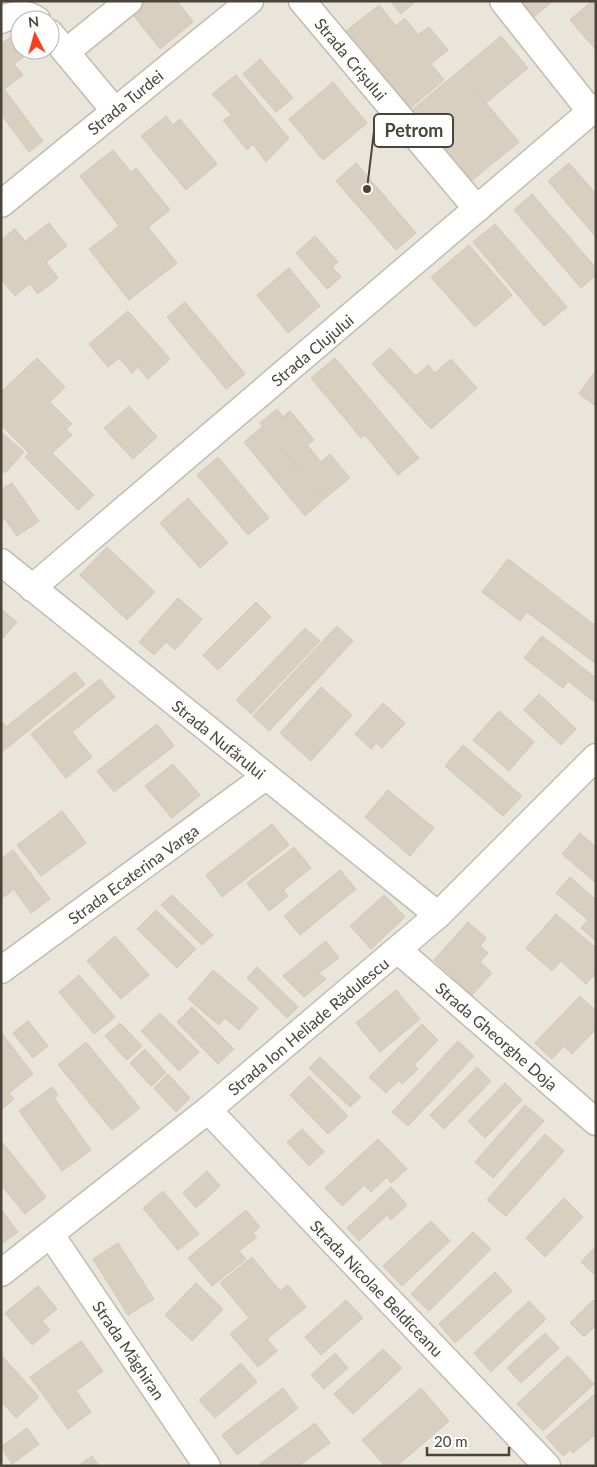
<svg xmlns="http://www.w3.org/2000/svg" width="597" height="1467" font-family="Lato,sans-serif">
<rect width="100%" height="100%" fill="#f6f3ec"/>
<path fill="#eae5da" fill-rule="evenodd" d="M1,1H596V1466H1ZM20,20H50V50H20Z"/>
<g fill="#d8cfc1" stroke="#d3c7b4">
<path d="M145,1H177L193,22L160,49L131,12Z"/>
<path d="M390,1H416L401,14Z"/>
<path d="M522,1H553L534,17Z"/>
<path d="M592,1H596V50L570,20Z"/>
<path d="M379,5L396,26L405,18L418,35L429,27L448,50L431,64L444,80L408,110L345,32Z"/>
<path d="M20,30V50H33L14,64L23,75L4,89L43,141L29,152L1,114V44Z"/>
<path d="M501,36L528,68L486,103L459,71Z"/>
<path d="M260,59L293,98L276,112L243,74Z"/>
<path d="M459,71L519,142L471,181L412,110Z"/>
<path d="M236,75L289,138L266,162L253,144L247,150L223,120L232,115L212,94Z"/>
<path d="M333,82L367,123L323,160L289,119Z"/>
<path d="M166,116L173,125L180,119L217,164L186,190L141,136Z"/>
<path d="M113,150L131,172L136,168L170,210L148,227L177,263L129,300L89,249L119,226L80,176Z"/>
<path d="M356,163L416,233L396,250L336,181Z"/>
<path d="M569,163L596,194V237L548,181Z"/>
<path d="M532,194L596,268V275L581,288L514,210Z"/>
<path d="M49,223L67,246L46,262L58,278L38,294L30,284L15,296L1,279V240L15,229L25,241Z"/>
<path d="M495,224L567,307L544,326L473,242Z"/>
<path d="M315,236L338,262L332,267L341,277L327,289L296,253Z"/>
<path d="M469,245L512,295L475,327L431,277Z"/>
<path d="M289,268L320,306L288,333L257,295Z"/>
<path d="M185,302L245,374L226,389L167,317Z"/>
<path d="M128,311L170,359L148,379L138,367L132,373L119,358L108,367L89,344Z"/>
<path d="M390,348L416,376L428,365L435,373L451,359L477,388L431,429L372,364Z"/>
<path d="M37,358L65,387L50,402L72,424L66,429L72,435L52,453L94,495L78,510L25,457L29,453L1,425V392Z"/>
<path d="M335,358L419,458L398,475L365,435L361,438L311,378Z"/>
<path d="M596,370V406L579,394Z"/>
<path d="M129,406L157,437L133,459L104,428Z"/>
<path d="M277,409L283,417L290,411L314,440L307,445L321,462L330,454L350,478L324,499L260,423Z"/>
<path d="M263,426L324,499L305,516L244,442Z"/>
<path d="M1,432L24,452L5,473L1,469Z"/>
<path d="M218,457L269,518L248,535L197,475Z"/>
<path d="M12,483L39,521L17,536L5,519L1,522V490Z"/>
<path d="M188,498L228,543L200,568L160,523Z"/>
<path d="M107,547L155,592L127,620L80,575Z"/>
<path d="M508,559L596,626V664L527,612L520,621L482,592Z"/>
<path d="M178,598L202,619L175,650L166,642L154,655L139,642Z"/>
<path d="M256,602L271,617L218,670L203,655Z"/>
<path d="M1,609L17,622L1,640Z"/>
<path d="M337,626L353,641L269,731L253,716Z"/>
<path d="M305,628L320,641L251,714L236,700Z"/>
<path d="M542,636L596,678V703L568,681L563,688L524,658Z"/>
<path d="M75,672L85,684L1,753V724L3,723L6,727Z"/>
<path d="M100,679L115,697L72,732L92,757L66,778L31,734Z"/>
<path d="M321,687L352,715L311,761L280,733Z"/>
<path d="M539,694L576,729L561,745L524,710Z"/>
<path d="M383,703L405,723L382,748L376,743L371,749L355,734Z"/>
<path d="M499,711L534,742L509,771L473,740Z"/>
<path d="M157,724L174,746L114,792L97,771Z"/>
<path d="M463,745L522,796L503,816L445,766Z"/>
<path d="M173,764L200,795L172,818L145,786Z"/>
<path d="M388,790L434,828L410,856L365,817Z"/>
<path d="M62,811L86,843L41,876L17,845Z"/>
<path d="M272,824L289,845L222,897L206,875Z"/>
<path d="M580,833L596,847V883L562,854Z"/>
<path d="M294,847L311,868L283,890L288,896L269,911L247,883Z"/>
<path d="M13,850L50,899L31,913L14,889L1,899V859Z"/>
<path d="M340,870L356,889L300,935L284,916Z"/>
<path d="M570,877L596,900V941L581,928L588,920L556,893Z"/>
<path d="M172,895L213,935L202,945L161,905Z"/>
<path d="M384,895L405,917L371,949L350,926Z"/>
<path d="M156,910L196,949L177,968L137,929Z"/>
<path d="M556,914L596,948V973L586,984L561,961L552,971L526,948Z"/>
<path d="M468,922L486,938L480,946L488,953L480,962L492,973L472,995L434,960Z"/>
<path d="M115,936L149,975L121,999L87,961Z"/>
<path d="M326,941L339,958L319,973L326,979L304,997L283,976Z"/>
<path d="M257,967L298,1007L287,1018L247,978Z"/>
<path d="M213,970L258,1008L239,1030L225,1018L219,1025L188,999Z"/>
<path d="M79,975L115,1017L94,1034L59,992Z"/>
<path d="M396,990L420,1019L380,1052L356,1023Z"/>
<path d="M580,996L596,1011V1029L572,1054L564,1046L552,1059L535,1043Z"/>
<path d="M192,1007L234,1049L218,1064L177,1022Z"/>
<path d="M160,1013L199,1052L179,1071L141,1031Z"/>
<path d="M28,1021L48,1046L33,1058L13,1033Z"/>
<path d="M120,1023L142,1046L127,1060L105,1036Z"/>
<path d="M422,1024L438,1040L414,1065L418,1069L402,1084L399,1080L386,1093L369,1077Z"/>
<path d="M1,1032L33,1074L9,1093L14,1099L1,1110Z"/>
<path d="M458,1041L474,1056L408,1126L392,1112Z"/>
<path d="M86,1042L140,1108L112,1130L58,1065Z"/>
<path d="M145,1049L166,1073L151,1086L130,1063Z"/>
<path d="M320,1057L361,1097L350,1107L309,1068Z"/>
<path d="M477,1067L491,1081L444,1129L430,1115Z"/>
<path d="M168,1074L190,1098L176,1112L154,1088Z"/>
<path d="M309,1076L348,1116L328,1134L290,1095Z"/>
<path d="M505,1083L522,1100L485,1138L468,1121Z"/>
<path d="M52,1087L58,1095L54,1098L91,1150L62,1171L19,1111Z"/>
<path d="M525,1105L544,1121L493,1178L475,1162Z"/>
<path d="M302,1129L324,1152L309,1166L287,1142Z"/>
<path d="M545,1134L564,1151L506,1216L487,1200Z"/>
<path d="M378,1139L407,1169L391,1183L387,1177L371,1192L364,1185L342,1206L325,1188Z"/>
<path d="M2,1142L46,1197L25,1214L1,1185Z"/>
<path d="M207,1171L220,1186L196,1208L183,1193Z"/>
<path d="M391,1187L407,1205L391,1220L387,1215L359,1241L347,1228Z"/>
<path d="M163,1191L199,1234L178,1250L143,1208Z"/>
<path d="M564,1198L583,1217L545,1257L526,1238Z"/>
<path d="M1,1209L18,1232L1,1244Z"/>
<path d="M246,1210L260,1227L253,1233L257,1237L239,1251L246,1259L212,1286L188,1258Z"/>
<path d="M431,1221L450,1241L402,1286L383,1266Z"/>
<path d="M473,1232L491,1249L429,1311L411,1294Z"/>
<path d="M118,1243L154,1299L128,1315L93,1259Z"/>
<path d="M596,1246V1276L581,1262Z"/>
<path d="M252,1257L280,1291L288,1285L306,1307L267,1339L277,1351L258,1367L230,1334L249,1318L220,1283Z"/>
<path d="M495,1272L512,1291L455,1343L439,1324Z"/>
<path d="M196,1283L223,1309L192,1341L165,1315Z"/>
<path d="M38,1286L57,1309L42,1321L50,1330L32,1345L5,1313Z"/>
<path d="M346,1300L363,1318L321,1355L305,1337Z"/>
<path d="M593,1300L596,1303V1325L584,1337L570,1323Z"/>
<path d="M529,1301L546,1319L491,1372L474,1353Z"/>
<path d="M545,1333L559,1348L521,1383L507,1368Z"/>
<path d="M81,1341L103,1371L76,1391L91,1412L68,1429L30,1377Z"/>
<path d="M383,1349L402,1368L353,1414L334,1394Z"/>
<path d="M335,1353L348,1368L324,1389L311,1375Z"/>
<path d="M1,1355L39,1397L16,1418L1,1401Z"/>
<path d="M568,1356L594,1384L543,1431L517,1404Z"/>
<path d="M241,1363L257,1382L215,1418L199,1400Z"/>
<path d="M283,1388L298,1408L237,1455L222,1435Z"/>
<path d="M421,1388L449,1421L397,1466H385L362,1440Z"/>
<path d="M596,1393V1422L593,1425L596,1428V1434L573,1453L570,1450L563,1456L546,1437Z"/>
<path d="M315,1423L330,1443L298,1466H257Z"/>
<path d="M27,1428L39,1444L12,1464L1,1447Z"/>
<path d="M92,1456L99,1466H78Z"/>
</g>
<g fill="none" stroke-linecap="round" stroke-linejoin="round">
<g stroke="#c2bbae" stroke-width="29">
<g id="street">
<path d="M302,1L477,209"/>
<path d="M503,1L591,112"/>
<path d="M1,20C12,14 27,12 37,20"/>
<path d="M50,33L114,110"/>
<path d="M66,52L129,1"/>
<path d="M1,204L250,1"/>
<path d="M1,562L438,915"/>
<path d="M32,588L596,107"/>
<path d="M398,950L596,1122"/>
<path d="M1,970L265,777"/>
<path d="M208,1110L547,1466"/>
<path d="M51,1235L207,1466"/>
<path d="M1,1273L208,1110L438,915L596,757"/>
</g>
</g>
<use href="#street" stroke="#fff" stroke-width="26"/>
</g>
<g text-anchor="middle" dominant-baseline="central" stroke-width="4.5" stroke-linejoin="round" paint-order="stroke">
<g font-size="16" fill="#4b4439" stroke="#fff">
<text transform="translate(351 59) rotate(50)">Strada Crișului</text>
<text transform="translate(125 102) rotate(-39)">Strada Turdei</text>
<text transform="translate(312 350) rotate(-40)">Strada Clujului</text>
<text transform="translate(219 739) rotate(39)">Strada Nufărului</text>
<text transform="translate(133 874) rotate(-36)">Strada Ecaterina Varga</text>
<text transform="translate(308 1026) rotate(-40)">Strada Ion Heliade Rădulescu</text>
<text transform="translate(497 1036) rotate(41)">Strada Gheorghe Doja</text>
<text transform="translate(377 1288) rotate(46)">Strada Nicolae Beldiceanu</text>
<text transform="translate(129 1350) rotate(56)">Strada Măghiran</text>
</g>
</g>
<path fill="none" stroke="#4b4439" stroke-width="2" d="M367 189L374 131"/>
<circle fill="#4b4439" stroke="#fff" stroke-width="2" cx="367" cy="189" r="5"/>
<rect fill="#fff" stroke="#4b4439" stroke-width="2" x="374" y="114" width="79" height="33" rx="5"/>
<g font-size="18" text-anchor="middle" font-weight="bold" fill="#4b4439">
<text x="414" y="137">Petrom</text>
</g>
<rect width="597" height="1467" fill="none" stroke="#4b4439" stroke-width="5"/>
<g transform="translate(35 35) rotate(354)"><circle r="24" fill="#ffffff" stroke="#b7b4b0"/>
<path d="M0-4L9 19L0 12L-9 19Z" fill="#fc3f1d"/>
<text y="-8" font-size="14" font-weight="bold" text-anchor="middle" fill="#4b4439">N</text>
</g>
<path d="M427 1447v8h82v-8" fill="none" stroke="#4b4439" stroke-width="2.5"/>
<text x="434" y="1447" font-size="15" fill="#4b4439" stroke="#ffffff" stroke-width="4" paint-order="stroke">20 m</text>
</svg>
